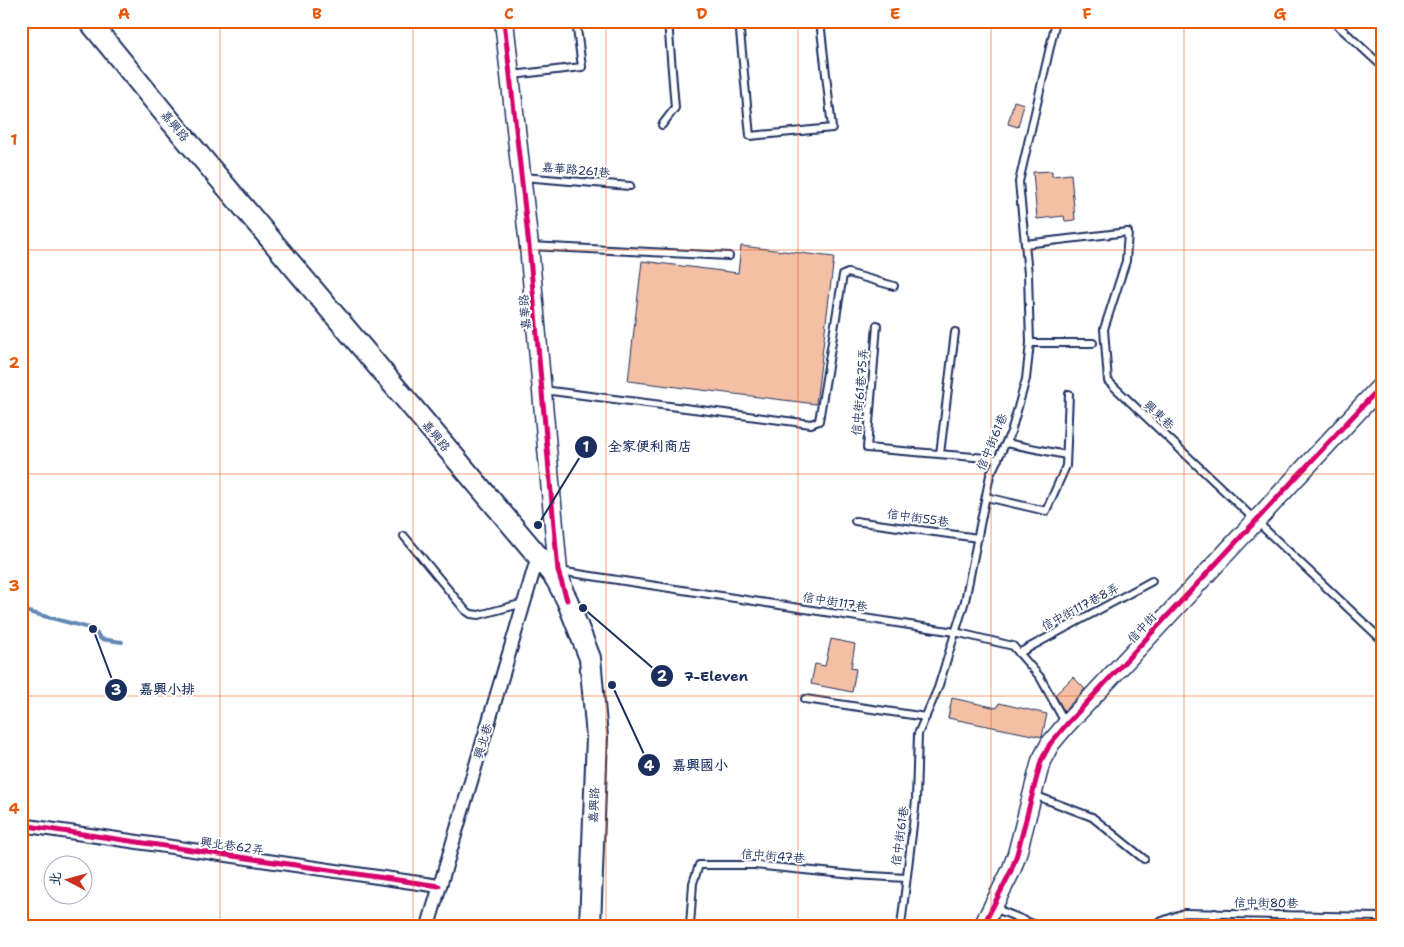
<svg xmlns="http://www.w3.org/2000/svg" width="1404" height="947" font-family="'Shantell Sans','LXGW WenKai TC',sans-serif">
<rect width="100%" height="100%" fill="#fff"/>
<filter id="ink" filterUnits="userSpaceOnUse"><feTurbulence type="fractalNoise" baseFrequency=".02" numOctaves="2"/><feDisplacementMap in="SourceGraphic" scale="10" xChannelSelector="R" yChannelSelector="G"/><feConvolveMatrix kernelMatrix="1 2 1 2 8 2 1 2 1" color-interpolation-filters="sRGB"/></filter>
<g filter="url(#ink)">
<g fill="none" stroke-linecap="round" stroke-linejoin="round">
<path stroke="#6188b4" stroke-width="4" d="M21,610L93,629L101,639L122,642"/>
</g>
<g fill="#f3bfa5" stroke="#1b2f5e">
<path d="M1014,101L1024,104L1018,127L1008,124Z"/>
<path d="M1052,171V176L1071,174L1075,220L1065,221L1064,216L1037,219L1033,172Z"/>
<path d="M741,246L834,257L816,404L628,381L642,261L738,273Z"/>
<path d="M831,639L855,644L851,668L856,669L852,692L811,684L815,664L825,666Z"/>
<path d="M1073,677L1085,689L1064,711L1055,695Z"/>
<path d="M952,698L997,708L999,703L1047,714L1042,737L948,718Z"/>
</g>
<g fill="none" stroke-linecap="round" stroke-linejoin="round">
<g stroke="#1b2f5e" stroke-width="10">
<g id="lane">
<path d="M739,21L750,136L832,128L820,21"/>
<path d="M1333,21L1383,67"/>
<path d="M512,75L582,67L576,21"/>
<path d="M662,125L675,108L668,21"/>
<path d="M523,177L630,186"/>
<path d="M1025,244L1128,232L1126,261L1104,329L1108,381L1383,641"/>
<path d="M530,246L729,256"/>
<path d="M877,325L867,448L998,459"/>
<path d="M1030,343H1093"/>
<path d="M543,390L811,424L819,421L843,275L848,273L894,286"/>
<path d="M1006,443L1066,455"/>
<path d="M940,454L955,332"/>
<path d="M986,497L1046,511L1066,466L1069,394"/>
<path d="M855,521L978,538"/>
<path d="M404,536L465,610L471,614L479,615L524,603"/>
<path d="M559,571L955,632L1013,646L1040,677L1066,724"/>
<path d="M1019,653L1152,581"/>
<path d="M805,699L926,717"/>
<path d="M1034,795L1092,817L1144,859"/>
<path d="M994,908L1038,926"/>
<path d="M690,926L693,883L699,865H754L854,875L906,878"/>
<path d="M901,926L916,800L918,734L938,688L965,601L990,475L1011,432L1026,379L1030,343L1028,274L1019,182L1056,21"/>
<path d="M1149,926L1184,913L1378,917L1383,922"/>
<path d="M1209,926L1215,913"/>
</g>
</g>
<g stroke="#1b2f5e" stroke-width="16">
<g id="street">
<path d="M21,825L439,886"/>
<path d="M428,926L538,556"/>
</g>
</g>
<g stroke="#1b2f5e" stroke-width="21">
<g id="secondary">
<path d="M504,21L529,246L558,571L563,587"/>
<path d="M983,926L1011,871L1017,854L1041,761L1050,744L1066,725L1383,384"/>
</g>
</g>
<g stroke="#1b2f5e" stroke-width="24">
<path id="primary" d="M89,21L169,119L538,556L556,579L567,600L590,658L597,737L590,926"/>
</g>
<use href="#lane" stroke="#fff" stroke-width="6"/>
<use href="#street" stroke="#fff" stroke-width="12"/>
<use href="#secondary" stroke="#fff" stroke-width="18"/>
<use href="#primary" stroke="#fff" stroke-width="20"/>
<g stroke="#fff" stroke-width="8">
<g id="cycleway">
<path d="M504,21L529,246L558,571L567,600"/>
<path d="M21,825L439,886"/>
<path d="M983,926L1011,871L1017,854L1041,761L1050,744L1066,725L1383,384"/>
</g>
</g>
<use href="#cycleway" stroke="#d6006c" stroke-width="5"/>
</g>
</g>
<path fill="none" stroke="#e8590c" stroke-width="1" stroke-opacity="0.55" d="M220,21V926M413,21V926M606,21V926M798,21V926M991,21V926M1184,21V926M21,250H1383M21,474H1383M21,696H1383"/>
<g text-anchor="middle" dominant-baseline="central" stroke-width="4" stroke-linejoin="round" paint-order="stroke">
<g font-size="12" fill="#1b2f5e" stroke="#fff">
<text transform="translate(175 126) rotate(50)">嘉興路</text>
<text transform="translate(576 170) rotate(5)">嘉華路261巷</text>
<text transform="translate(525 312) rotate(-95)">嘉華路</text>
<text transform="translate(860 392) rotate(-85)">信中街61巷75弄</text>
<text transform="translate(1159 415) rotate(43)">興東巷</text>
<text transform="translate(436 436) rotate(50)">嘉興路</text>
<text transform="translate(992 442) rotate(-67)">信中街61巷</text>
<text transform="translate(918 518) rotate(8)">信中街55巷</text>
<text transform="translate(835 602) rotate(9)">信中街117巷</text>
<text transform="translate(1080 607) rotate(-28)">信中街117巷8弄</text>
<text transform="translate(1142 628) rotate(-47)">信中街</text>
<text transform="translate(483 741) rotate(-73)">興北巷</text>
<text transform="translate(594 805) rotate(-88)">嘉興路</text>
<text transform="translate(900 836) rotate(-82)">信中街61巷</text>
<text transform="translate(232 846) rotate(8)">興北巷62弄</text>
<text transform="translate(773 856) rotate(4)">信中街47巷</text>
<text transform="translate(1266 903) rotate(1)">信中街80巷</text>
</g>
</g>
<path fill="none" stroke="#1b2f5e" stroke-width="2" d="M538 525L586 447M583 608L662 676M93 629L116 690M612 685L649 765"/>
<g fill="#1b2f5e" stroke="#fff" stroke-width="2">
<circle cx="538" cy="525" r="5"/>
<circle cx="583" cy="608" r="5"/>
<circle cx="93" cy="629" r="5"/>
<circle cx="612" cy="685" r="5"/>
<circle cx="586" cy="447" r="12"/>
<circle cx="662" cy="676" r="12"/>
<circle cx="116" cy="690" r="12"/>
<circle cx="649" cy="765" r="12"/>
</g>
<g font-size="15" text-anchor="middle" font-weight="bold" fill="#fff">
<text x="586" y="452">1</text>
<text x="662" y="681">2</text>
<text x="116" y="695">3</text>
<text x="649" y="771">4</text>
</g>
<g font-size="14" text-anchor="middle" font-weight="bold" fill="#1b2f5e" stroke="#fff" stroke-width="4" stroke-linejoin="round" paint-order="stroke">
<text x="650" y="451">全家便利商店</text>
<text x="716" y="681">7-Eleven</text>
<text x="167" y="694">嘉興小排</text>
<text x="700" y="770">嘉興國小</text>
</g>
<rect width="1404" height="947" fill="none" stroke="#fff" stroke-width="55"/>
<g transform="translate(68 880) rotate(276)"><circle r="24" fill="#ffffff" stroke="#a4acbf"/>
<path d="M0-4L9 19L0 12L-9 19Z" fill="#c8321e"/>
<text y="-8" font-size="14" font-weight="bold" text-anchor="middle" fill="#1b2f5e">北</text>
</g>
<rect x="28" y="28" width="1348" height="892" fill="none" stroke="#e8590c" stroke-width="2"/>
<g font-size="16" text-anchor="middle" font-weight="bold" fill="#e8590c">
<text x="124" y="19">A</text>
<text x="317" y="19">B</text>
<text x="509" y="19">C</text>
<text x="702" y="19">D</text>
<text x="895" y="19">E</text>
<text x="1087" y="19">F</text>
<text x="1280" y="19">G</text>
<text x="14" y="145">1</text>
<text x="14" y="368">2</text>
<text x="14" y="591">3</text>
<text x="14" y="814">4</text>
</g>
</svg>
